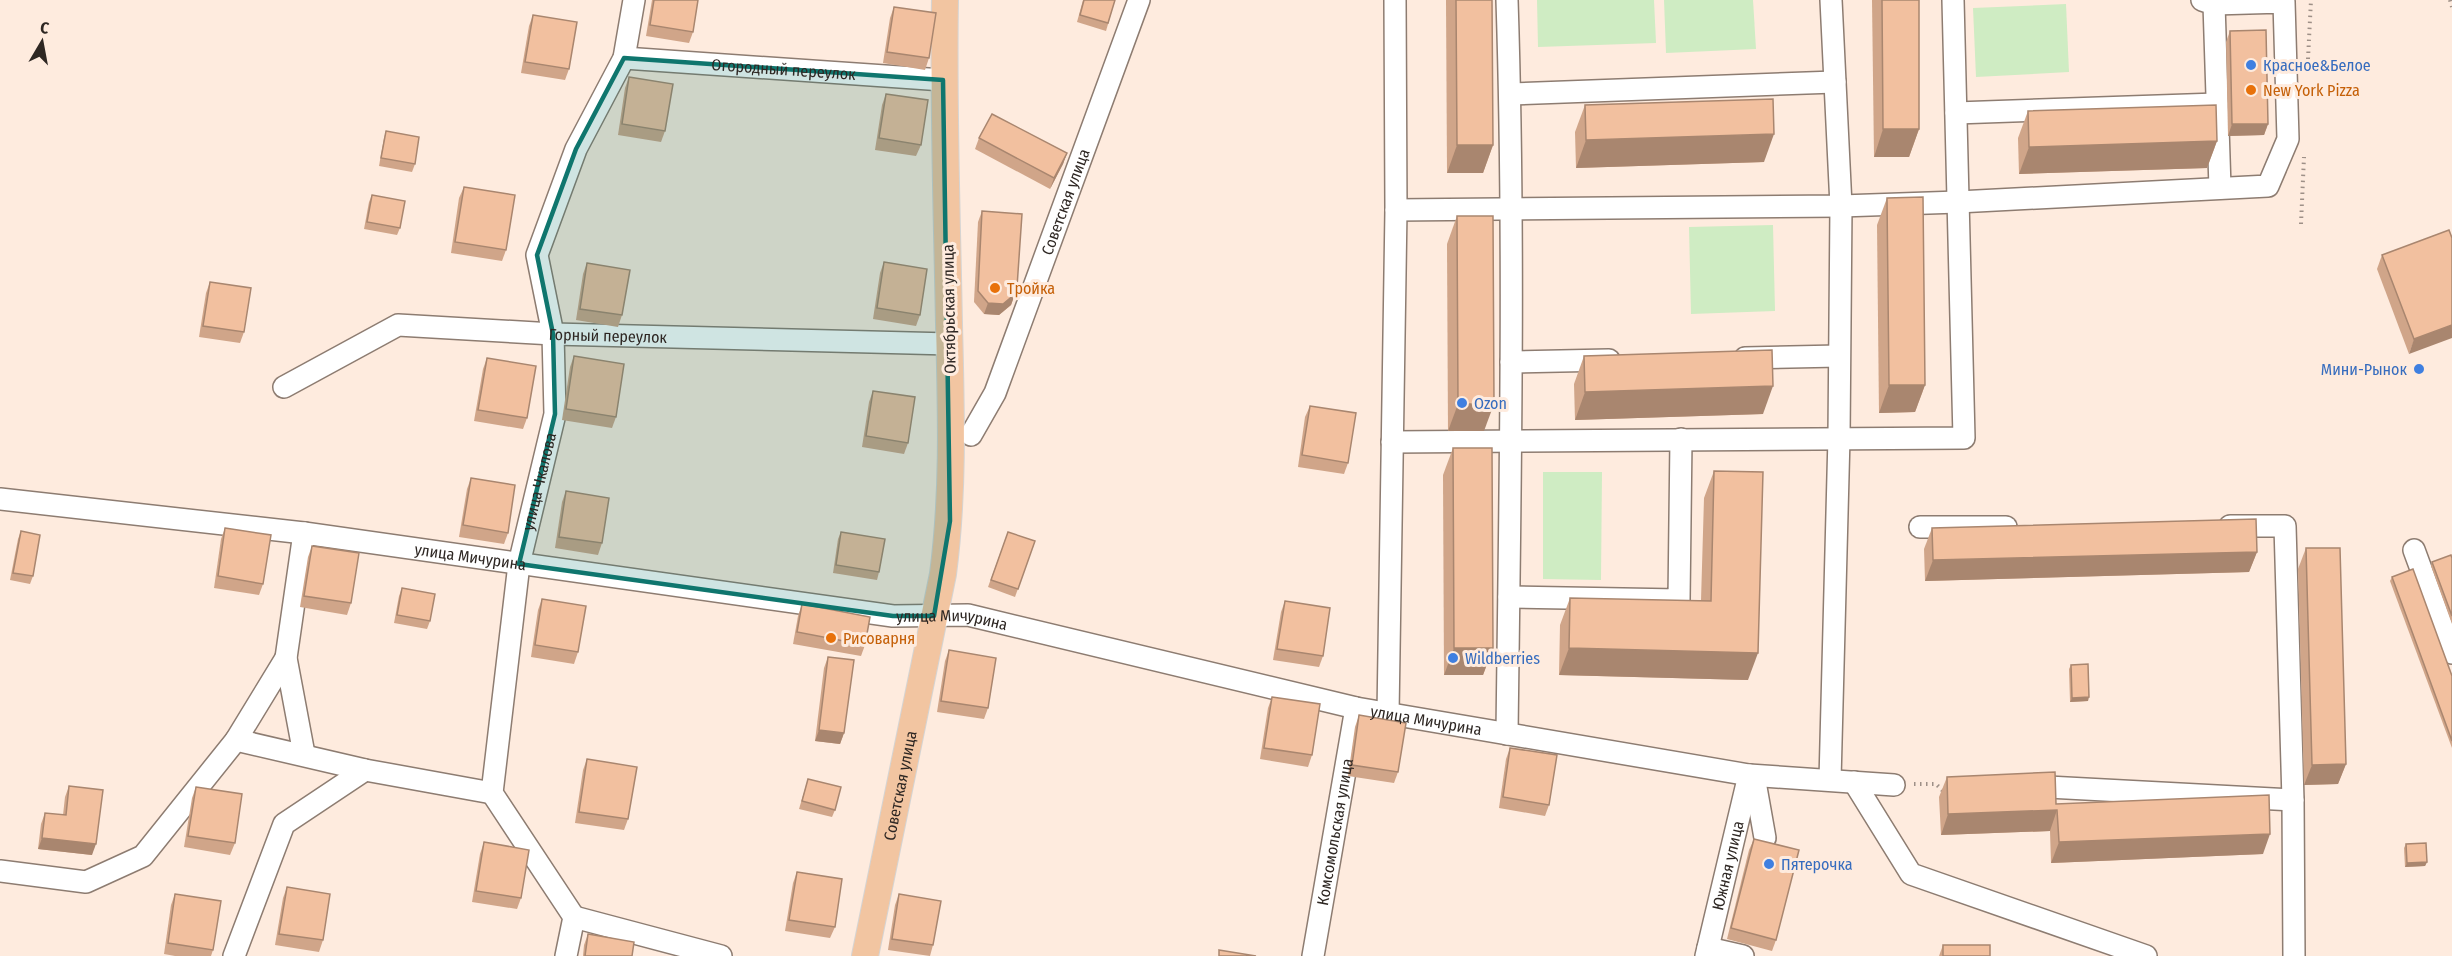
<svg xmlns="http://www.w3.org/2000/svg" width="2452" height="956" font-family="'Fira Sans Condensed',sans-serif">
<rect width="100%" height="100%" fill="#feebde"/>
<g fill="#cfecc3">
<path d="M1537,0H1654L1656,43L1538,47Z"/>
<path d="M1664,0H1753L1756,49L1666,53Z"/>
<path d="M2066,4L2069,72L1976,77L1973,8Z"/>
<path d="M1773,225L1775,311L1691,314L1689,227Z"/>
<path d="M1543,472H1602L1601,580L1543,579Z"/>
</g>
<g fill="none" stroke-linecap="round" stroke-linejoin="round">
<g stroke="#8d7c71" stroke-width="24">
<g id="minor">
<path d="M2202,0L2214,4L2220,188"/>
<path id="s1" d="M624,58L943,80"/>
<path d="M1510,94L1835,82"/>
<path d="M1956,113L2217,104"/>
<path d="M1396,210L1841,206L1958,202L2268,186L2288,139L2284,2L2214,4"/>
<path d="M1745,358L1839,356"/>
<path d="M1511,362L1609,360"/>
<path id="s2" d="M284,387L398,325L553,334L950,344"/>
<path id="s3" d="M971,435L995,393L1139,0"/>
<path d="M1392,442L1964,438L1953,0"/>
<path id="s4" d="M0,499L304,533L893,616L968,615L1356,708L1749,775L1894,785"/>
<path d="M2230,526H2285L2293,800L2294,956"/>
<path d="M1920,527H2006"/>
<path d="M2414,550L2452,653"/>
<path d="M1509,597L1679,600L1681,439"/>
<path d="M1388,714L1396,210L1395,0"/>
<path d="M1507,734C1510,490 1515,245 1507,0"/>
<path d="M236,740L286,658"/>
<path d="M304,754L286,658L304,533"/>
<path d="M1754,776L1765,838"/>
<path d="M1830,780L1839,437L1841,206L1831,0"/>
<path d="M1854,782L1911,874L2146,956"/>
<path d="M2027,788L2048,787L2293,800"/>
<path d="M0,871L86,882L143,856L236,740L365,770L492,793"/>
<path d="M574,917L721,956"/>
<path d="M1708,948L1743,956"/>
<path d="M234,956L284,824L365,770"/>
<path id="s5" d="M566,956L574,917L492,793L519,564L555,414L553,334L537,255L576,149L624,58L634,0"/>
<path id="s6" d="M1313,956L1356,708"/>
<path id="s7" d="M1706,956L1749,775"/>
</g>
</g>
<g stroke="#d5d4d3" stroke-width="28">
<g id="major">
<path id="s8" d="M865,956L943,574C954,490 951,408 949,324C947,216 943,108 945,0"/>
</g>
</g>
<g stroke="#9e9087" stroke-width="4" stroke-dasharray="1.5 4.5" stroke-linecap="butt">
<path d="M2450,0L2452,7"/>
<path d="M2308,59L2311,0"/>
<path d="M2301,224L2304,157"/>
<path d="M1914,784H1936L1943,791"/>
</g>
<use href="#minor" stroke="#fff" stroke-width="21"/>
<use href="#major" stroke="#f2c5a1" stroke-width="26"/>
</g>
<g fill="#d0a589">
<path d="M652,0H698L693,32L689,43L646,36Z"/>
<path d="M1083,0H1115L1106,31L1077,22Z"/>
<path d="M1446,0H1492L1493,145L1483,173H1447Z"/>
<path d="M1872,0H1919V129L1909,157H1874Z"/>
<path d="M894,7L929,58L925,70L883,63L890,18Z"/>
<path d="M533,15L569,69L565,80L521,73L529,26Z"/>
<path d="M2230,31L2268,124L2264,135L2228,136L2226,42Z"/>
<path d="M629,77L665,131L661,142L618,135L625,88Z"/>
<path d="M886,94L921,145L916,156L875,150L882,105Z"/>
<path d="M1585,105L1764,162L1576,168L1575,132Z"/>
<path d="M2028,111L2217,141L2207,168L2019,174L2018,138Z"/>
<path d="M386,131L415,164L412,172L379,166L384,138Z"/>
<path d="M979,138L1067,153L1063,164L1050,189L975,149Z"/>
<path d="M464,187L506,250L502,261L451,253L459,198Z"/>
<path d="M372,195L400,228L397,235L364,229L369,202Z"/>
<path d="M1887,198L1925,385L1915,412L1879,413L1877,225Z"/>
<path d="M982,211L1015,294L1011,305L999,315L984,314L974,302L978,222Z"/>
<path d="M1457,216L1484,431H1448L1447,244Z"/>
<path d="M2452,238L2409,354L2377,269L2382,255Z"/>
<path d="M884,262L920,315L916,326L873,319L880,273Z"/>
<path d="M587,263L622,315L618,327L576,320L583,274Z"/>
<path d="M210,282L244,332L240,343L199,337L206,293Z"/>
<path d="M574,356L616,417L612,428L562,420L570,367Z"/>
<path d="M1584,356L1763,414L1575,420L1574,384Z"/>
<path d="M487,358L527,418L523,429L474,421L483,369Z"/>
<path d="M873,391L908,443L904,454L862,447L869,402Z"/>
<path d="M1310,406L1348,463L1344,474L1298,467L1305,417Z"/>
<path d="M1453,448L1493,648L1483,675H1444L1443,475Z"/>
<path d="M1714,471L1748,680L1559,675L1560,625L1570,598L1701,601L1704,498Z"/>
<path d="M471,478L508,533L504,544L459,537L467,489Z"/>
<path d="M566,491L602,543L598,555L555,548L562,502Z"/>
<path d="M225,528L263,584L259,595L214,588L221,539Z"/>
<path d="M1932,528L2257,552L2249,572L1925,581L1924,549Z"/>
<path d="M21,531L33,576L30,584L10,580L18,539Z"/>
<path d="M841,532L879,572L877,580L833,573L838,539Z"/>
<path d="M1008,532L1035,541L1015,597L988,587Z"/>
<path d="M312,546L351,603L347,615L300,607L308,557Z"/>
<path d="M2306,548L2346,764L2338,784L2304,785L2298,569Z"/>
<path d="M2452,558V624L2431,566L2432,562Z"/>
<path d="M2392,577L2452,676V748L2390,581Z"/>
<path d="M402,588L430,621L427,629L394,623L399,596Z"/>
<path d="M542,599L578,652L574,664L531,657L538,610Z"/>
<path d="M1285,601L1323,656L1319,667L1273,660L1281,612Z"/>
<path d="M802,604L865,645L861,656L793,644L798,616Z"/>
<path d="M949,650L988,708L984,719L937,712L945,661Z"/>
<path d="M828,657L844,733L840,744L815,741L824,668Z"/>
<path d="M2071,665L2088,701L2070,702L2069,669Z"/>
<path d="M1272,697L1312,755L1308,767L1260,759L1268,708Z"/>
<path d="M1359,715L1398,772L1394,783L1348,776L1355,727Z"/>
<path d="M1510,748L1549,805L1545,816L1499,808L1506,759Z"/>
<path d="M587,759L628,819L624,830L575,823L583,770Z"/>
<path d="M1947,777L2056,804L2263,854L2051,863L2050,831L1941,835L1939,797Z"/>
<path d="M808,779L835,810L832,817L799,809Z"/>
<path d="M69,786L92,855L38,849L41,824L45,813L63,815L65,797Z"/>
<path d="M196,787L235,843L230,855L184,847L192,798Z"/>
<path d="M1754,839L1776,940L1772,951L1727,939L1749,850Z"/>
<path d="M484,842L521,898L517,909L472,902L480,854Z"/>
<path d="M2406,844L2427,862L2425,866L2405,867L2404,848Z"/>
<path d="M797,872L835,927L830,938L785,931L793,883Z"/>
<path d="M287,887L323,940L319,952L275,945L283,898Z"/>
<path d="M175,894L213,950L211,956H175L164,954L171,905Z"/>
<path d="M899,894L933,945L930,956L888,950L895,905Z"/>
<path d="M588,934L632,956H583L584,945Z"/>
<path d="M1943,945L1990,956H1939Z"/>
</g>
<g fill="#a9866f">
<path d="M2232,124H2268L2264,135L2228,136Z"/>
<path d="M1883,129H1919L1909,157H1874Z"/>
<path d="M1774,134L1764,162L1576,168L1586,140Z"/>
<path d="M2217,141L2207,168L2019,174L2029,147Z"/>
<path d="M1457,145H1493L1483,173H1447Z"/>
<path d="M1067,153L1063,164L1050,189L1054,178Z"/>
<path d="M1015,294L1011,305L999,315L984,314L988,303Z"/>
<path d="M2452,325V338L2409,354L2414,339Z"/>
<path d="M1889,385H1925L1915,412L1879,413Z"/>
<path d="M1773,386L1763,414L1575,420L1585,392Z"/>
<path d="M1458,404H1494L1484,431H1448Z"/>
<path d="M2257,552L2249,572L1925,581L1933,560Z"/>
<path d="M1454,648H1493L1483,675H1444Z"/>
<path d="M1569,648L1758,653L1748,680L1559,675Z"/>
<path d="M2089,697L2088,701L2070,702L2072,698Z"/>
<path d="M819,730L844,733L840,744L815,741Z"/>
<path d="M2346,764L2338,784L2304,785L2312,765Z"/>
<path d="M2057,810L2050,831L1941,835L1948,814Z"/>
<path d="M2270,834L2263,854L2051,863L2059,842Z"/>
<path d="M42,838L96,844L92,855L38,849Z"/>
<path d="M2427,862L2425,866L2405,867L2407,863Z"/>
</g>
<g fill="#f2c09f" stroke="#a9866f" stroke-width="1.5">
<path d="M654,0H698L693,32L650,25Z"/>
<path d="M1084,0H1115L1108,23L1080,15Z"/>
<path d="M1456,0H1492L1493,145H1457Z"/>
<path d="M1882,0H1919V129H1883Z"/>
<path d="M894,7L936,13L929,58L887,52Z"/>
<path d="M533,15L577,22L569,69L525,62Z"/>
<path d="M2266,30L2268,124H2232L2230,31Z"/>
<path d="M629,77L673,84L665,131L622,124Z"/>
<path d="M886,94L928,100L921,145L879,138Z"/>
<path d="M1773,99L1774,134L1586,140L1585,105Z"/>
<path d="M2216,105L2217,141L2029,147L2028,111Z"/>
<path d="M992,114L1067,153L1054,178L979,138Z"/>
<path d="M386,131L419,137L415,164L381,158Z"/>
<path d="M464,187L515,195L506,250L455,242Z"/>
<path d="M372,195L405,201L400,228L367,222Z"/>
<path d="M1923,197L1925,385H1889L1887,198Z"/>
<path d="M982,211L1022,214L1017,287L1015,294L1003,304L988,303L978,291Z"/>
<path d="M1457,216H1493L1494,404H1458Z"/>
<path d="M2449,230L2452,238V325L2414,339L2382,255Z"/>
<path d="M884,262L927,269L920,315L877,308Z"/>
<path d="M587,263L630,270L622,315L580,309Z"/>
<path d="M210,282L251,288L244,332L203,326Z"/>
<path d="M1772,350L1773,386L1585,392L1584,356Z"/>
<path d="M574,356L624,364L616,417L566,409Z"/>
<path d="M487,358L536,366L527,418L478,410Z"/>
<path d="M873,391L915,397L908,443L866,436Z"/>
<path d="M1310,406L1356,413L1348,463L1302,455Z"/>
<path d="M1453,448H1492L1493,648H1454Z"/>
<path d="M1714,471L1763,472L1758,653L1569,648L1570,598L1711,601Z"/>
<path d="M471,478L515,485L508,533L463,525Z"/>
<path d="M566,491L609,498L602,543L559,537Z"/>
<path d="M2256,519L2257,552L1933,560L1932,528Z"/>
<path d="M225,528L271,535L263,584L218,576Z"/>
<path d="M21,531L40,535L33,576L13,573Z"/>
<path d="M841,532L885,539L879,572L836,565Z"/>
<path d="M1008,532L1035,541L1018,589L991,580Z"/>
<path d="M312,546L359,553L351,603L304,596Z"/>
<path d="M2306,548H2340L2346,764L2312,765Z"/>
<path d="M2451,555L2452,558V616L2432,562Z"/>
<path d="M2413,569L2452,676V741L2392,577Z"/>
<path d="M402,588L435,594L430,621L397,615Z"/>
<path d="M542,599L586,606L578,652L535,645Z"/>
<path d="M1285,601L1330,608L1323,656L1277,649Z"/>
<path d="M802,604L870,617L865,645L797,632Z"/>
<path d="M949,650L996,658L988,708L941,701Z"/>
<path d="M828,657L854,660L844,733L819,730Z"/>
<path d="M2088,664L2089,697L2072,698L2071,665Z"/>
<path d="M1272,697L1320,704L1312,755L1264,748Z"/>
<path d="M1359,715L1406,723L1398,772L1352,765Z"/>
<path d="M1510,748L1557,755L1549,805L1503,797Z"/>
<path d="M587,759L637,767L628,819L579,812Z"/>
<path d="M2055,772L2056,804L2269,795L2270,834L2059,842L2057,810L1948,814L1947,777Z"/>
<path d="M808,779L841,787L835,810L802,801Z"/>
<path d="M69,786L103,790L96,844L42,838L45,813L66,815Z"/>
<path d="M196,787L242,794L235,843L188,836Z"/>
<path d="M1754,839L1799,850L1776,940L1731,928Z"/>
<path d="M484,842L529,850L521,898L476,891Z"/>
<path d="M2426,843L2427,862L2407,863L2406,844Z"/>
<path d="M797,872L842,879L835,927L789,920Z"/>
<path d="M287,887L330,894L323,940L279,934Z"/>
<path d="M175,894L221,901L213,950L168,943Z"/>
<path d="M899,894L941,901L933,945L892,939Z"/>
<path d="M588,934L634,942L632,956H585Z"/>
<rect x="1943" y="945" width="47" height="11"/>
<path d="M1219,950L1256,956H1219Z"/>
</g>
<path fill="#0f766e" fill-opacity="0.2" stroke="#0f766e" stroke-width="4.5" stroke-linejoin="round" d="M624,58L943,80L950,521L934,616H893L519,564L555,414L553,334L537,255L576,149Z"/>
<g fill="#3f7fe0" stroke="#feebde" stroke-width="2">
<circle cx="2251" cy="65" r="6"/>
<circle cx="2419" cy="369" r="6"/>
<circle cx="1462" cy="403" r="6"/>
<circle cx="1453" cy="658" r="6"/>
<circle cx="1769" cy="864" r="6"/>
</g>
<g fill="#e8710a" stroke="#feebde" stroke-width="2">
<circle cx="2251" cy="90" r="6"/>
<circle cx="995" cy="288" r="6"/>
<circle cx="831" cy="638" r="6"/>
</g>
<g text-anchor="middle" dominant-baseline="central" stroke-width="6" stroke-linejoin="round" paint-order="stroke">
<g font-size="16" fill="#366cbe" stroke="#feebde" text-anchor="start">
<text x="2263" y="65">Красное&amp;Белое</text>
<text x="2407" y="369" text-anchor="end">Мини-Рынок</text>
<text x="1474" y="403">Ozon</text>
<text x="1465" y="658">Wildberries</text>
<text x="1781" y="864">Пятерочка</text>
</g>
<g font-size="16" fill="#2e2723" stroke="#feebde">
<text stroke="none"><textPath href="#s1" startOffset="160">Огородный переулок</textPath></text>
<text stroke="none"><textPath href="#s3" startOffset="252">Советская улица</textPath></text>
<text transform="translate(949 309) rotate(-91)">Октябрьская улица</text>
<text stroke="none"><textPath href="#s2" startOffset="340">Горный переулок</textPath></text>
<text stroke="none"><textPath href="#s5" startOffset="504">улица Чкалова</textPath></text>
<text stroke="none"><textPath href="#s4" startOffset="474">улица Мичурина</textPath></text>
<text stroke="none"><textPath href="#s4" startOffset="960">улица Мичурина</textPath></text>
<text stroke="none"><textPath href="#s4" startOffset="1446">улица Мичурина</textPath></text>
<text stroke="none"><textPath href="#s8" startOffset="174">Советская улица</textPath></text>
<text stroke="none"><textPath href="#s6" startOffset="126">Комсомольская улица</textPath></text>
<text stroke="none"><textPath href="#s7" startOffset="93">Южная улица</textPath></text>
</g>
<g font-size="16" fill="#c56008" stroke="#feebde" text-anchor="start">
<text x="2263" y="90">New York Pizza</text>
<text x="1007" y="288">Тройка</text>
<text x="843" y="638">Рисоварня</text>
</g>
</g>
<g transform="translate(42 42) rotate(10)" stroke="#feebde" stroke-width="4.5" paint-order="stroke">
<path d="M0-4.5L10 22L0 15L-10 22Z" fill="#2e2723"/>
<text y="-9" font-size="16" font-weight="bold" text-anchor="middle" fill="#2e2723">С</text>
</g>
</svg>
